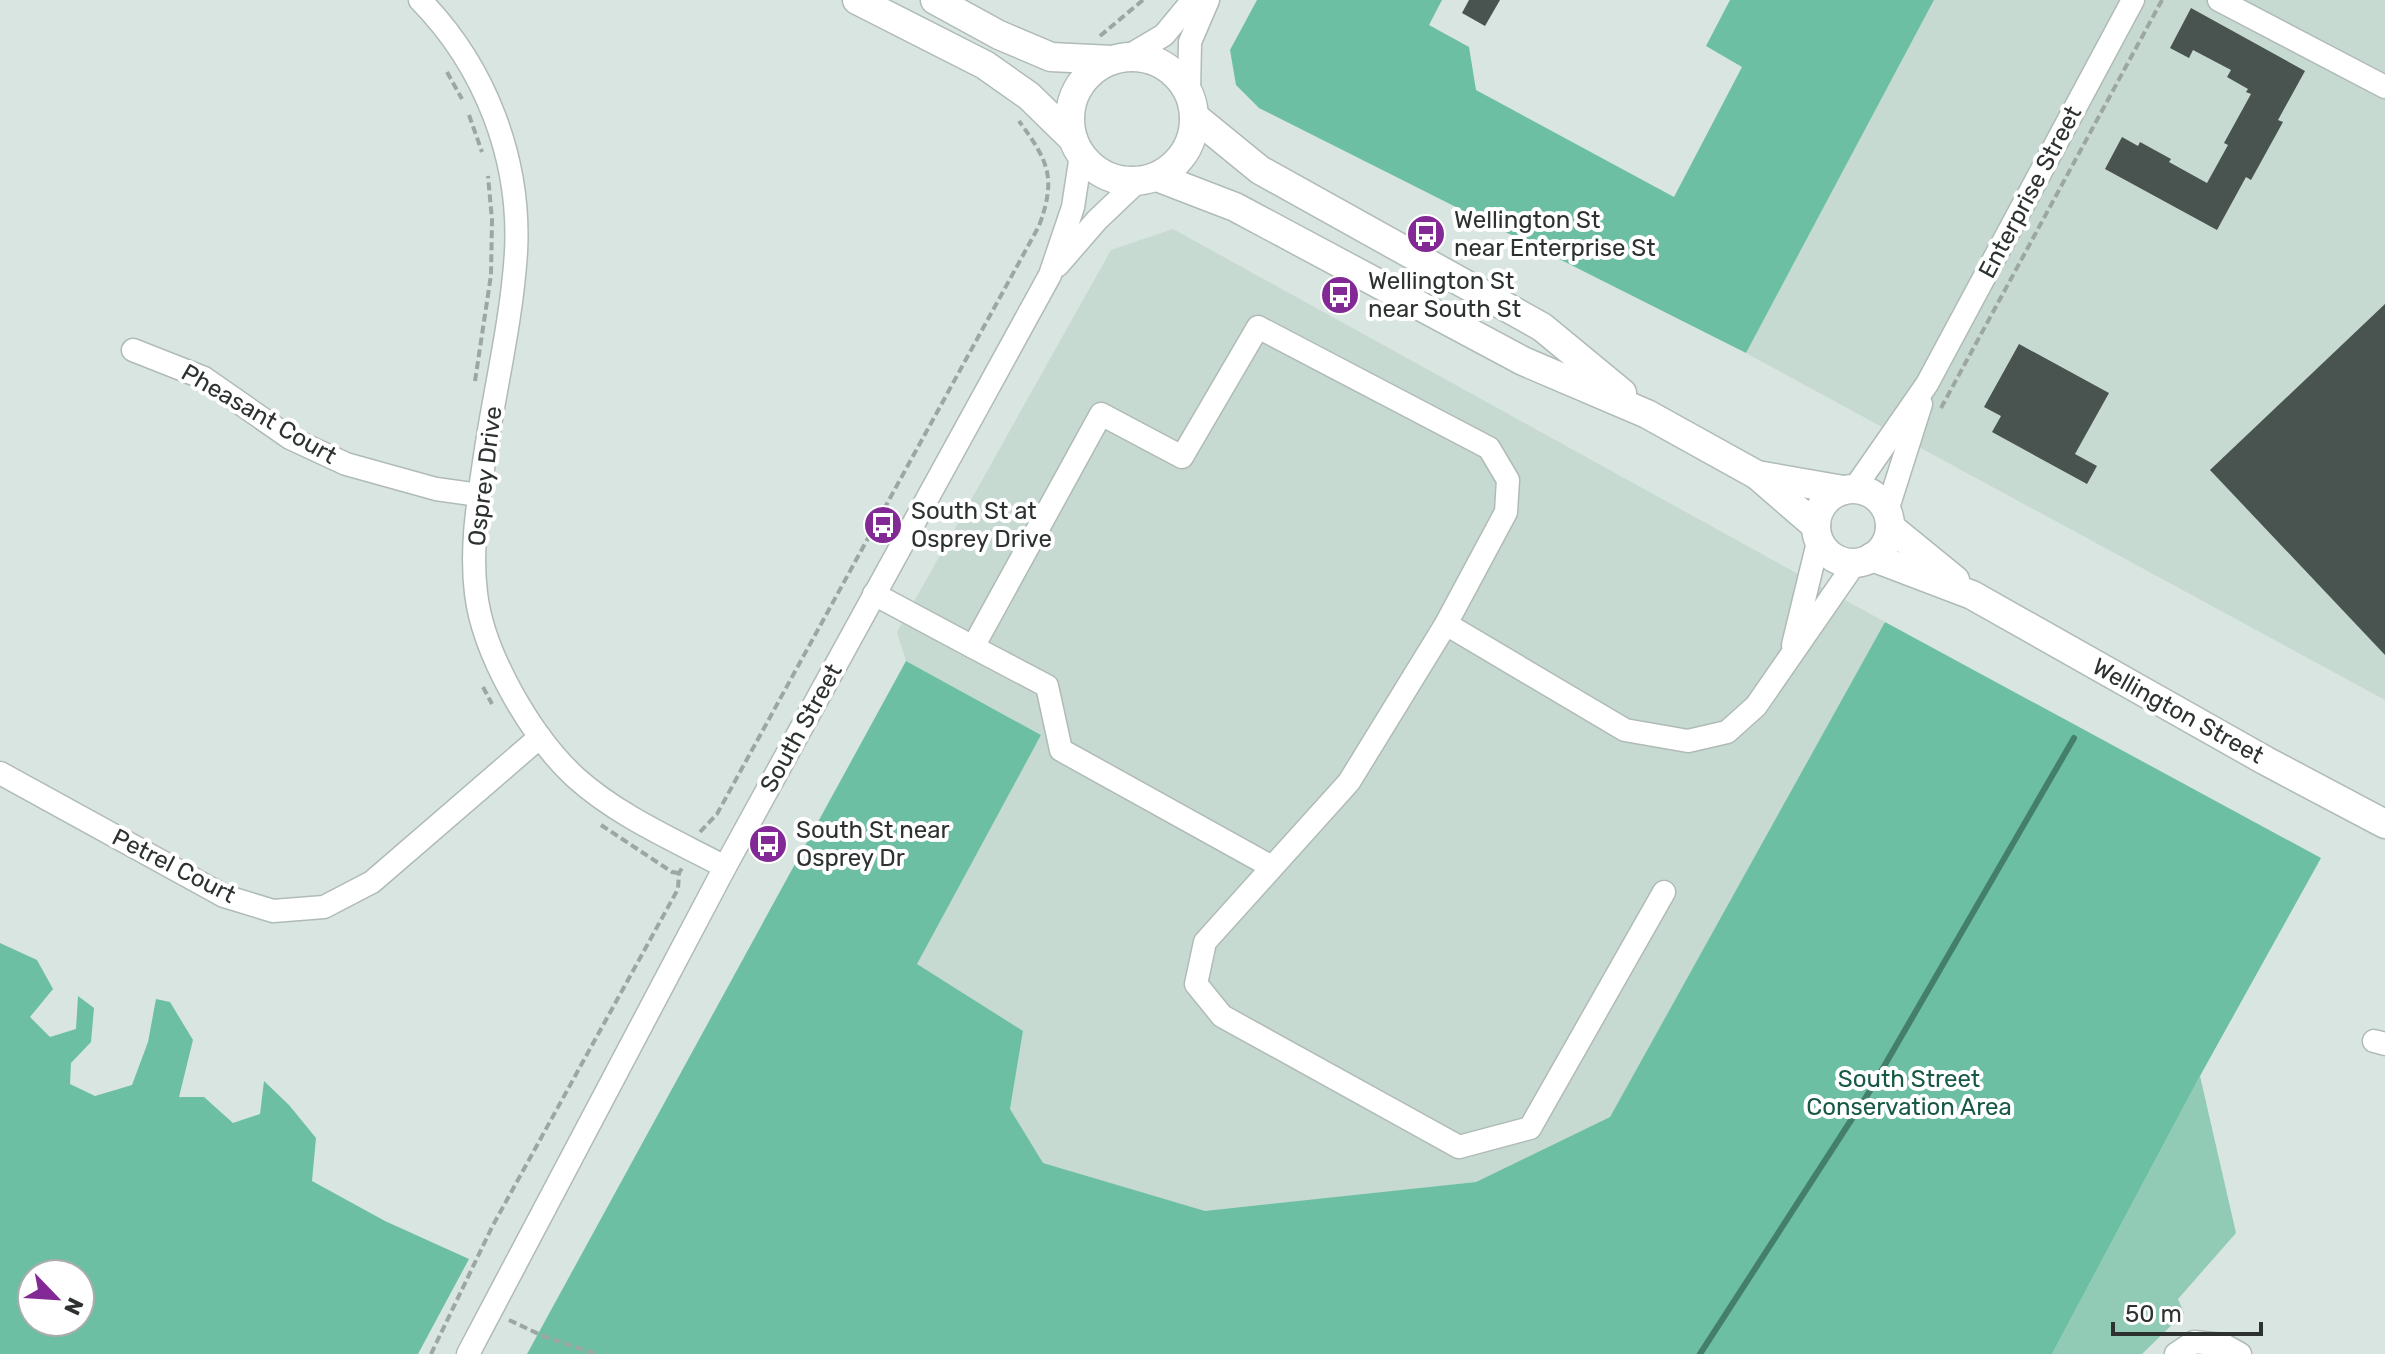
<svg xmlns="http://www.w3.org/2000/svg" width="2385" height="1354" font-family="Rubik,sans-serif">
<rect width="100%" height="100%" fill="#d9e5e0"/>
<g fill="#c6dad2">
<path d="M1934,0H2385V700L1746,353Z"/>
<path d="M1173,229L1885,622L1610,1117L1476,1182L1205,1212L1043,1163L1010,1109L1023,1031L916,964L1041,735L906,661L897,632L1111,250Z"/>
</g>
<path fill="#91cbb6" d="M2200,1076L2236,1233L2178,1299L2184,1313L2142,1354H2052Z"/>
<g fill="#6dbfa4" fill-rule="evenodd">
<path d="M1257,0H1442L1429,25L1469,47L1476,90L1674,197L1742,67L1706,46L1730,0H1934L1746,353L1259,108L1236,85L1230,50Z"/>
<path d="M1885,622L2321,858L2200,1076L2052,1354H527L906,661L1041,735L917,964L1023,1031L1010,1109L1043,1163L1205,1211L1476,1182L1610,1117Z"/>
<path d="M0,943L37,960L53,989L30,1017L50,1037L76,1029L78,996L94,1008L91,1042L71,1063L70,1084L95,1096L132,1085L148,1042L156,999L170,1002L193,1040L179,1097H204L233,1123L260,1114L264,1081L289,1105L316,1138L312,1181L385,1221L469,1259L418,1354H0ZM32,1274H80V1322H32Z"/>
</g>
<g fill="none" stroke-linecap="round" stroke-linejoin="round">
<path stroke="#447f6c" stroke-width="6" d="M1700,1354L1868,1094L2074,738"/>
</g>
<g fill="#49534f">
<path d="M1469,0H1500L1485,26L1462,13Z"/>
<path d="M2191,8L2305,71L2278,120L2283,122L2251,180L2246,177L2217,230L2105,169L2122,137L2138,146L2140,142L2171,159L2169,162L2207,183L2228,145L2224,143L2251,94L2246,92L2248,89L2227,77L2231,70L2193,50L2189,58L2170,48Z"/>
<path d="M2385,304V655L2210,470Z"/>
<path d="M2019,344L2109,393L2075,454L2097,466L2087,484L1992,432L2001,416L1984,407Z"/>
</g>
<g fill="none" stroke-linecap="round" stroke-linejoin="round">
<g stroke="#b0bbb7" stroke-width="25">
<g id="minor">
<path d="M420,0C485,66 521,159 516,252C512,318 496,384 486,449C479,497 470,545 476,593C483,654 531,736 575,777C618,816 674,840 725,867"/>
<path d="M2219,0L2385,87"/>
<path d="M1127,57L1164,35L1193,0"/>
<path d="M1189,92L1190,42L1208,0"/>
<path d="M1058,265L1097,220L1138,181"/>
<path d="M133,350L204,378L290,438L346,464L436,489L479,495"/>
<path d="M1854,489L1927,384L2133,0"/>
<path d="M1887,511L1921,404"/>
<path d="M874,594L973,647L1101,414L1182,457L1258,327L1489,448L1508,480L1506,512L1446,624L1349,782L1205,942L1196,984L1222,1016L1459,1147L1530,1128L1664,892"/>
<path d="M1446,624L1625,730L1688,741L1727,732L1756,706L1855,563"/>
<path d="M1793,645L1819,538"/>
<path d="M973,647L1047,686L1061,750L1272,867"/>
<path d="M0,773L224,896L273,911L324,907L372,882L540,737"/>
<path d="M2374,1041L2385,1044"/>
<path d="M468,1354L725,867L1050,275L1073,207L1081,155"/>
<path d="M2176,1354L2194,1342L2224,1345L2240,1354"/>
</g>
</g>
<g stroke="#b0bbb7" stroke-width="31">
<g id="major">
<path d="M857,0L985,65L1029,96L1073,139"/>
<path d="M935,0L999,35L1051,57L1112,60"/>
<circle cx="1132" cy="119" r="62"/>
<path d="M1195,117L1260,170L1542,327L1622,393"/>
<path d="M1157,177L1235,207L1523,361L1647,414L1757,475L1816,526"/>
<path d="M1757,475L1843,490"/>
<circle cx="1853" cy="526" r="37"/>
<path d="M1890,527L1955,580"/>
<path d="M1872,557L1972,595L2266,761L2385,824"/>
</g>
</g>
<g stroke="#9ca6a2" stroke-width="4" stroke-dasharray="8 4" stroke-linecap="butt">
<path d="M1100,36L1143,0"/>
<path d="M447,72L462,99"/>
<path d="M469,115L482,152"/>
<path d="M475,381L491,275L492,220L488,176"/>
<path d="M1941,408L2162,0"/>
<path d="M483,687L492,704"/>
<path d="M601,825L672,872L678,873"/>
<path d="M700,832L717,814L1039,226C1057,177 1048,161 1019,121"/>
<path d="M509,1320L543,1336L596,1354"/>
<path d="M431,1354L492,1227L678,889L679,873L682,868"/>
</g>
<use href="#minor" stroke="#fff" stroke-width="22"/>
<use href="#major" stroke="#fff" stroke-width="28"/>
</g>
<defs>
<g id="bus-disc" transform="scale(2)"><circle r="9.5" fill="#832995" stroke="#fff"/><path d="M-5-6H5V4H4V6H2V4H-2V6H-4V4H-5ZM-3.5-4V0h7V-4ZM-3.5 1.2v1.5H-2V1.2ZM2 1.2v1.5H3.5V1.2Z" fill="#fff"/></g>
</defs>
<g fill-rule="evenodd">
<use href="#bus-disc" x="1426" y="234"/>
<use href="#bus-disc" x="1340" y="295"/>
<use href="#bus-disc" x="883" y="525"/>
<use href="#bus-disc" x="768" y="844"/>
</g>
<g text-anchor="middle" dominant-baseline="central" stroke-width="8" stroke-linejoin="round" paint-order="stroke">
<g font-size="24" fill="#2d3230" stroke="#fff">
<text transform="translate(2030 192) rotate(-62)">Enterprise Street</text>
<text transform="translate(259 414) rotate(30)">Pheasant Court</text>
<text transform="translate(485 476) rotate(-83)">Osprey Drive</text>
<text transform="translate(2178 711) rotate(29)">Wellington Street</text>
<text transform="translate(801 728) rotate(-61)">South Street</text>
<text transform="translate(174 866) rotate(27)">Petrel Court</text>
</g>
<g font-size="24" fill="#2d3230" stroke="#fff" text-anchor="start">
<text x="1454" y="220">Wellington St<tspan x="1454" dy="28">near Enterprise St</tspan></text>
<text x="1368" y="281">Wellington St<tspan x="1368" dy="28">near South St</tspan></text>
<text x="911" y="511">South St at<tspan x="911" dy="28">Osprey Drive</tspan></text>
<text x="796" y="830">South St near<tspan x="796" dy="28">Osprey Dr</tspan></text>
</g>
<g font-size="24" fill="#175946" stroke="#fff">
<text x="1909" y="1079">South Street<tspan x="1909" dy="28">Conservation Area</tspan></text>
</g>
</g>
<g transform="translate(56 1298) rotate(115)"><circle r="38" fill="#ffffff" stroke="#abadac" stroke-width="2"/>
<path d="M0-6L14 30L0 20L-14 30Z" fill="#832995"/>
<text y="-12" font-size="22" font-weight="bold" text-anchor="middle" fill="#2d3230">N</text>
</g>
<path d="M2113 1322v12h148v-12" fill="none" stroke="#2d3230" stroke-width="4"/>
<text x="2125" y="1322" font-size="24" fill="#2d3230" stroke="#ffffff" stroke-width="6" paint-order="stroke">50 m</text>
</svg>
